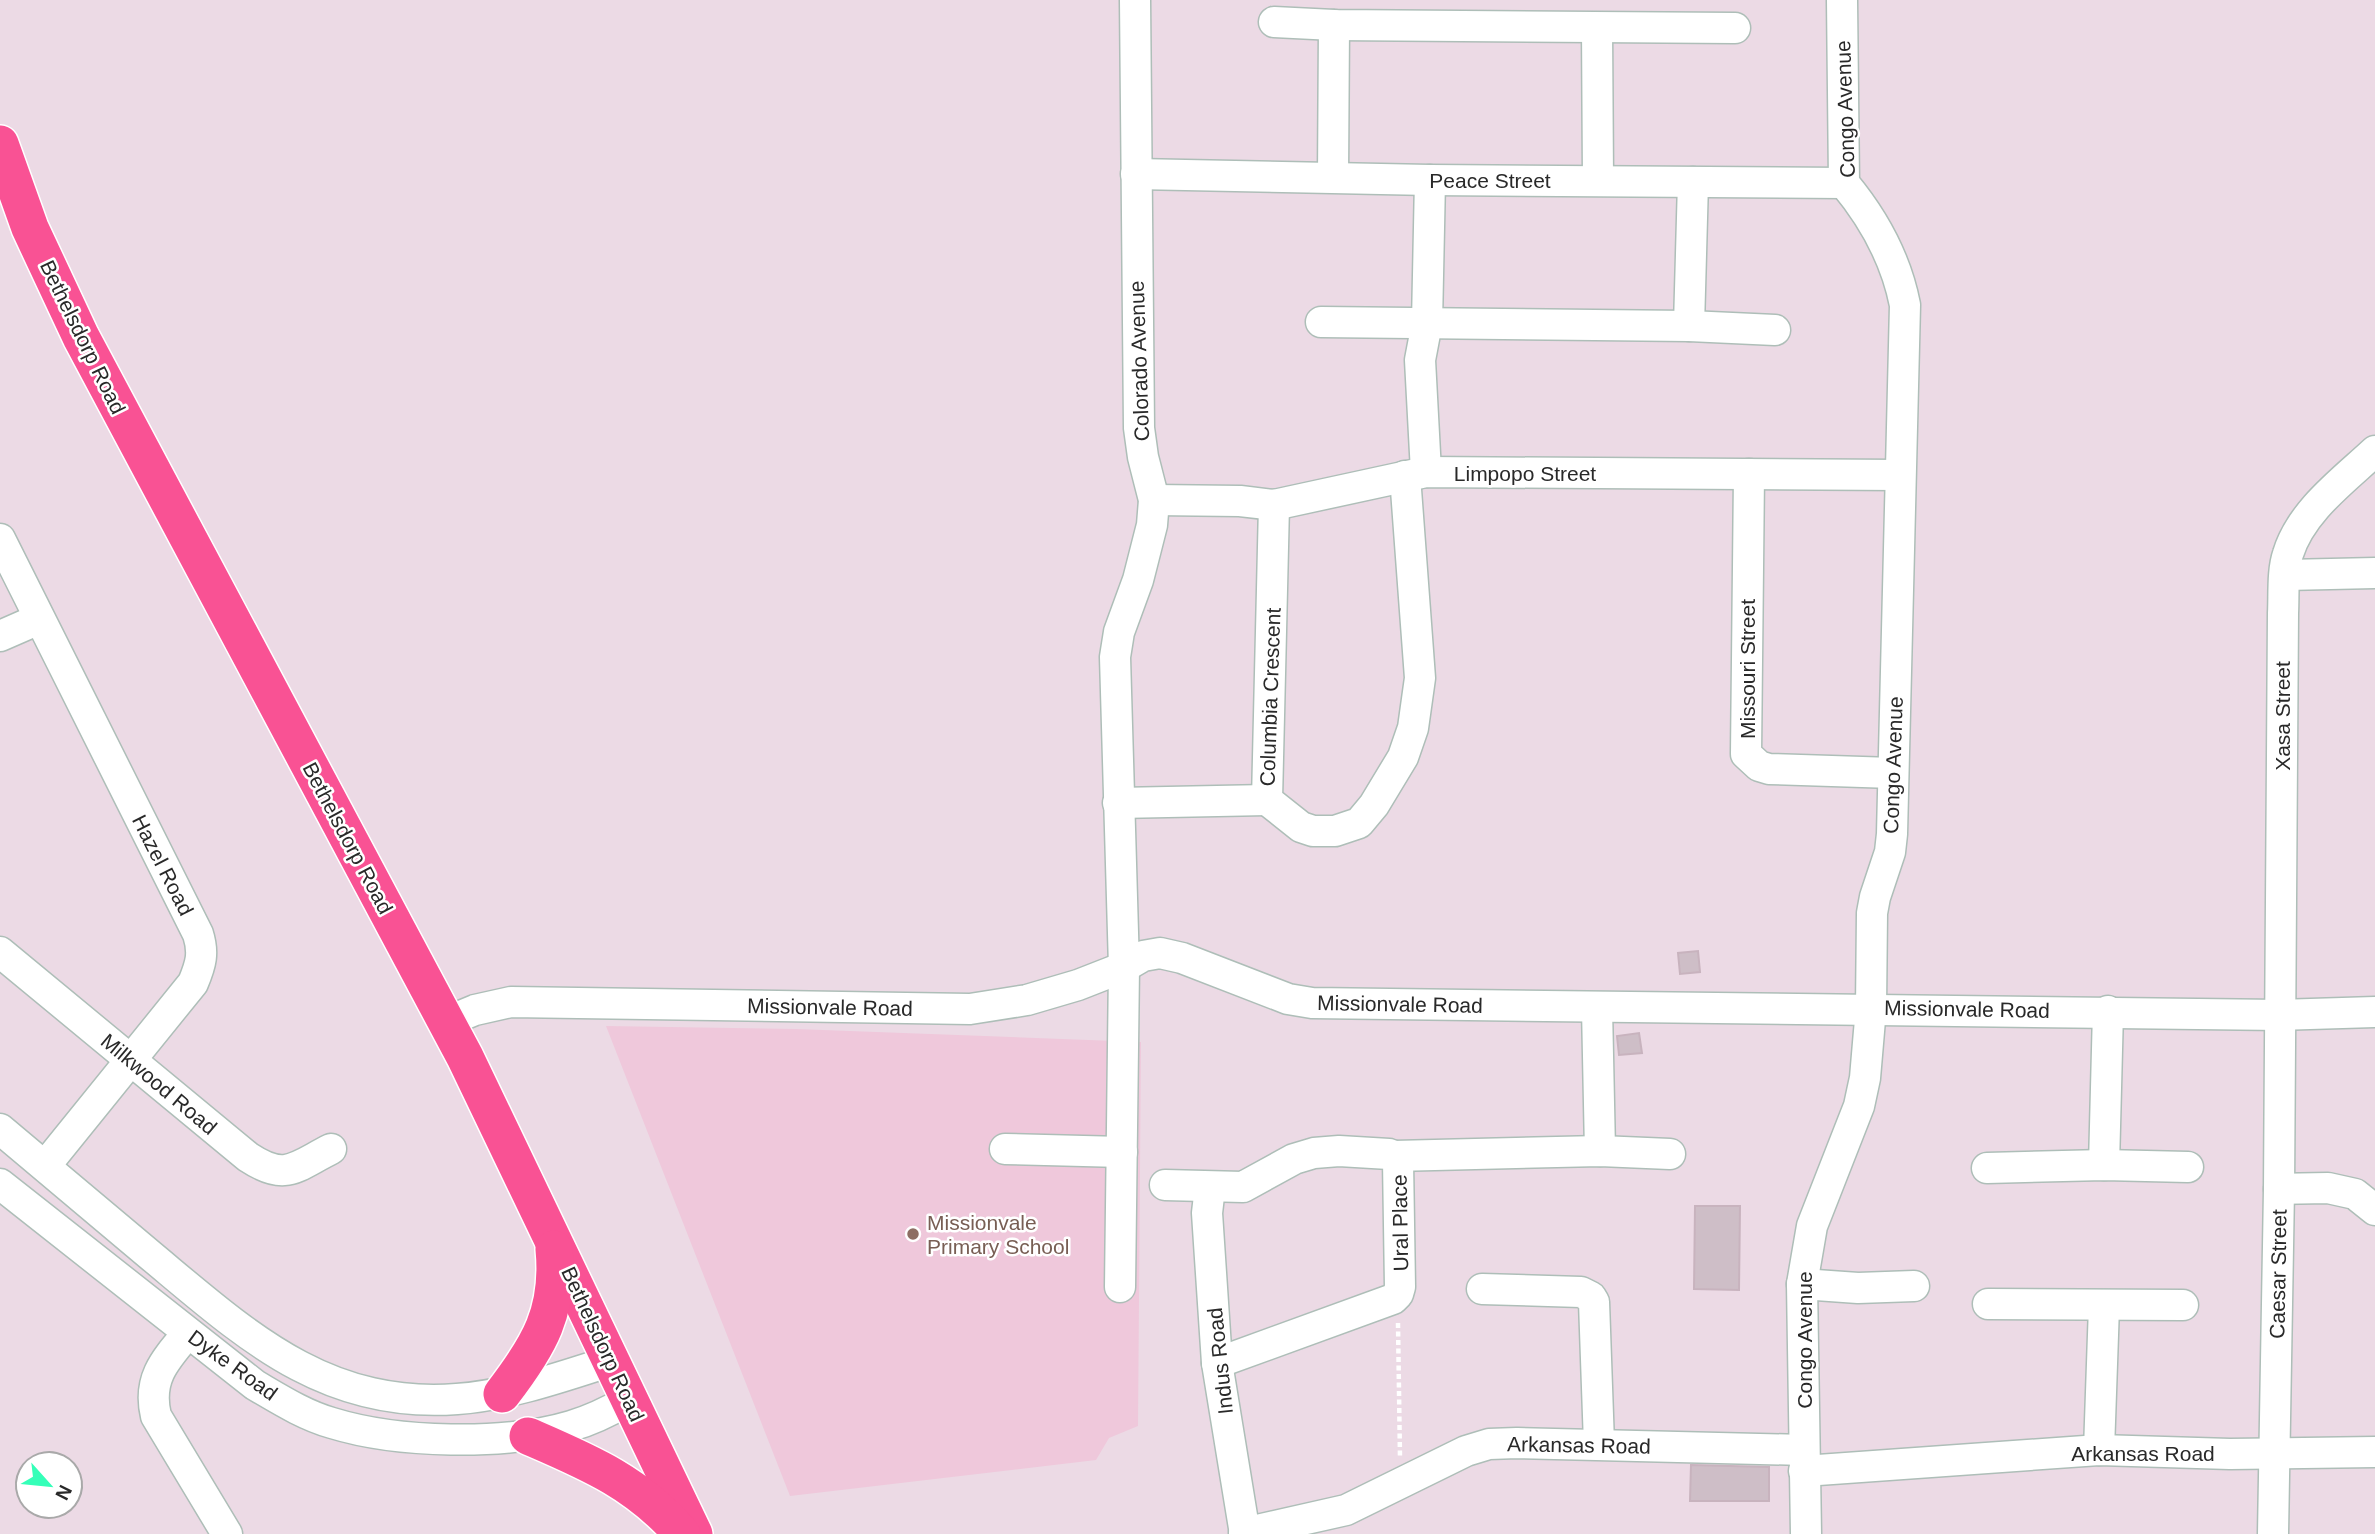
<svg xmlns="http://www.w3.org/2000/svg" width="2375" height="1534" font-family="Arial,sans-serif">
<rect width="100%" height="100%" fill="#ecdae5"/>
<path fill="#efc8db" d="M606,1026L796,1029L1141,1042L1138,1426L1109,1438L1096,1460L790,1496Z"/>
<g fill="#cebec7" stroke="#c8b3be" stroke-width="2">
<path d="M1698,951L1700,972L1680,974L1678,953Z"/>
<path d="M1639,1033L1642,1053L1619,1055L1617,1036Z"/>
<path d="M1695,1206H1740L1739,1290L1694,1289Z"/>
<path d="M1691,1465L1769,1467V1501H1690Z"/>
</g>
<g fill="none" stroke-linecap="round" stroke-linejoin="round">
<g stroke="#aebeb8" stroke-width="33">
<g id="minor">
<path d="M1274,22L1334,25L1735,28"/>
<path d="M1597,28L1598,180"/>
<path d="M1136,174L1430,180L1844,183"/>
<path d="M1333,177L1334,25"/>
<path d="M1321,322L1689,326L1775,330"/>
<path d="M1689,326L1693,182"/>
<path d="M1426,472L1420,360L1427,323L1430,180"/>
<path d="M1749,474L1746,754L1759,766L1769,769L1893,773"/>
<path d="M1154,500L1240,501L1274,505L1426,472L1900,475"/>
<path d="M1274,505L1267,800L1301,827L1313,831H1335L1359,823L1374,805L1403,757L1413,728L1420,678L1405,476"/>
<path d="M0,539L198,934C204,953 201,964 193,983L45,1166"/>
<path d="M2286,575L2375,573"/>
<path d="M0,636L39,619"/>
<path d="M1118,803L1267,800"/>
<path d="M0,952L248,1157C286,1182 295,1167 331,1149"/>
<path d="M1597,1008L1600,1151"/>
<path d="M446,1022L475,1010L511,1002L970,1009L1027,1000L1078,985L1124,967L1143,956L1160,953L1182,958L1288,999L1312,1003L2280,1015L2375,1012"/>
<path d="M0,1129C50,1171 100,1213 150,1255C245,1334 324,1409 457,1399C510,1395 561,1377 611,1361"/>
<path d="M1005,1149L1122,1152"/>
<path d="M1394,1156L1600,1151L1670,1154"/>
<path d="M2104,1165L2108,1011"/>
<path d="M1987,1168L2104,1165L2188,1167"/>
<path d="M0,1184L255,1385C279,1399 304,1415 332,1423C397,1443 504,1446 571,1426C592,1420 610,1411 629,1400"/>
<path d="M1165,1185L1243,1187L1294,1159L1314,1153L1339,1151L1389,1154L1394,1156L1398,1161L1400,1287L1398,1294L1393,1299L1217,1363"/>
<path d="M1210,1187L1207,1213L1217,1363L1245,1534"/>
<path d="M2279,1189L2328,1188L2355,1194L2375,1210"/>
<path d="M1802,1284L1858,1288L1914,1286"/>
<path d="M1120,1287L1124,967L1115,657L1119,632L1138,580L1152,525L1154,500L1143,457L1139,428L1135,0"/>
<path d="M1482,1289L1581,1292L1591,1297L1594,1302L1599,1444"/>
<path d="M1988,1304L2183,1305"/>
<path d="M188,1333C165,1360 147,1379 156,1416L227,1534"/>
<path d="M2099,1450L2104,1306"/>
<path d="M1804,1471L2099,1450L2230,1454L2375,1452"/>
<path d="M1244,1533L1346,1510L1466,1451L1489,1444L1517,1443L1804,1450"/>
<path d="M1806,1534L1802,1284L1812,1226L1859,1106L1865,1078L1871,1008L1872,913L1875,897L1890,852L1892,834L1905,305C1896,259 1874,219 1844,183L1842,0"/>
<path d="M2273,1534L2279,1189L2283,613C2284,595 2282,571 2288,554C2301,511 2344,480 2375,451"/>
</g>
</g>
<g stroke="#fff" stroke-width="40">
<g id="major">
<path d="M0,144L30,228L81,337L465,1057L694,1534"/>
<path d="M502,1394C539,1346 560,1311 554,1249"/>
<path d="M528,1436C588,1462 637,1482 682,1534"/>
</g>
</g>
<path stroke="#fff" stroke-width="4.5" stroke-dasharray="5 3.5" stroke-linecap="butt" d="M1398,1323L1400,1458"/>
<use href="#minor" stroke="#fff" stroke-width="30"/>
<use href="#major" stroke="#f95294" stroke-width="37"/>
</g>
<circle fill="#8d6e63" stroke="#fff" stroke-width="2.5" cx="913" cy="1234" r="7"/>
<g text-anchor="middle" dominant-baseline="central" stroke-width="5" stroke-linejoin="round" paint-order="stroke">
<g font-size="21" fill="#292929" stroke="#fff">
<text transform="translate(1845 109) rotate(-92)">Congo Avenue</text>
<text x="1490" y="180">Peace Street</text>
<text transform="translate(83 337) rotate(64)">Bethelsdorp Road</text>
<text transform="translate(1139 361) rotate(-92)">Colorado Avenue</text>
<text x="1525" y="473">Limpopo Street</text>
<text transform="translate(1747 669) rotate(-90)">Missouri Street</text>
<text transform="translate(1270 697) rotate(-88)">Columbia Crescent</text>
<text transform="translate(2282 716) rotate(-90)">Xasa Street</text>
<text transform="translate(1893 765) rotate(-88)">Congo Avenue</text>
<text transform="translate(348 838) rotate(62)">Bethelsdorp Road</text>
<text transform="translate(163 865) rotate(63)">Hazel Road</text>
<text transform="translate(1400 1004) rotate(1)">Missionvale Road</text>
<text transform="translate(830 1007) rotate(1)">Missionvale Road</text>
<text transform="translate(1967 1009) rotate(1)">Missionvale Road</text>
<text transform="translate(159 1084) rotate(40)">Milkwood Road</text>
<text transform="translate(1400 1223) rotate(-91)">Ural Place</text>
<text transform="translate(2278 1274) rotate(-89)">Caesar Street</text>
<text transform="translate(1804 1340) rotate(-90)">Congo Avenue</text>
<text transform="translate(603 1344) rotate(65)">Bethelsdorp Road</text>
<text transform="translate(1220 1361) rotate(-96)">Indus Road</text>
<text transform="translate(233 1365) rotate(36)">Dyke Road</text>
<text transform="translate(1579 1445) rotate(1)">Arkansas Road</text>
<text x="2143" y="1453">Arkansas Road</text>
</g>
<g font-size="21" fill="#785e54" stroke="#fff" text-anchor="start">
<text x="927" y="1222">Missionvale<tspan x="927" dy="24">Primary School</tspan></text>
</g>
</g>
<g transform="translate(49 1485) rotate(117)"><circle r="33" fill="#ffffff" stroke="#a9a9a9" stroke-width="2"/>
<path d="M0-5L12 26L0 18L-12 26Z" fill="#34ffb8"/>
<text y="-10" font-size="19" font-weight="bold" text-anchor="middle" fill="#292929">N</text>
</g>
</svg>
